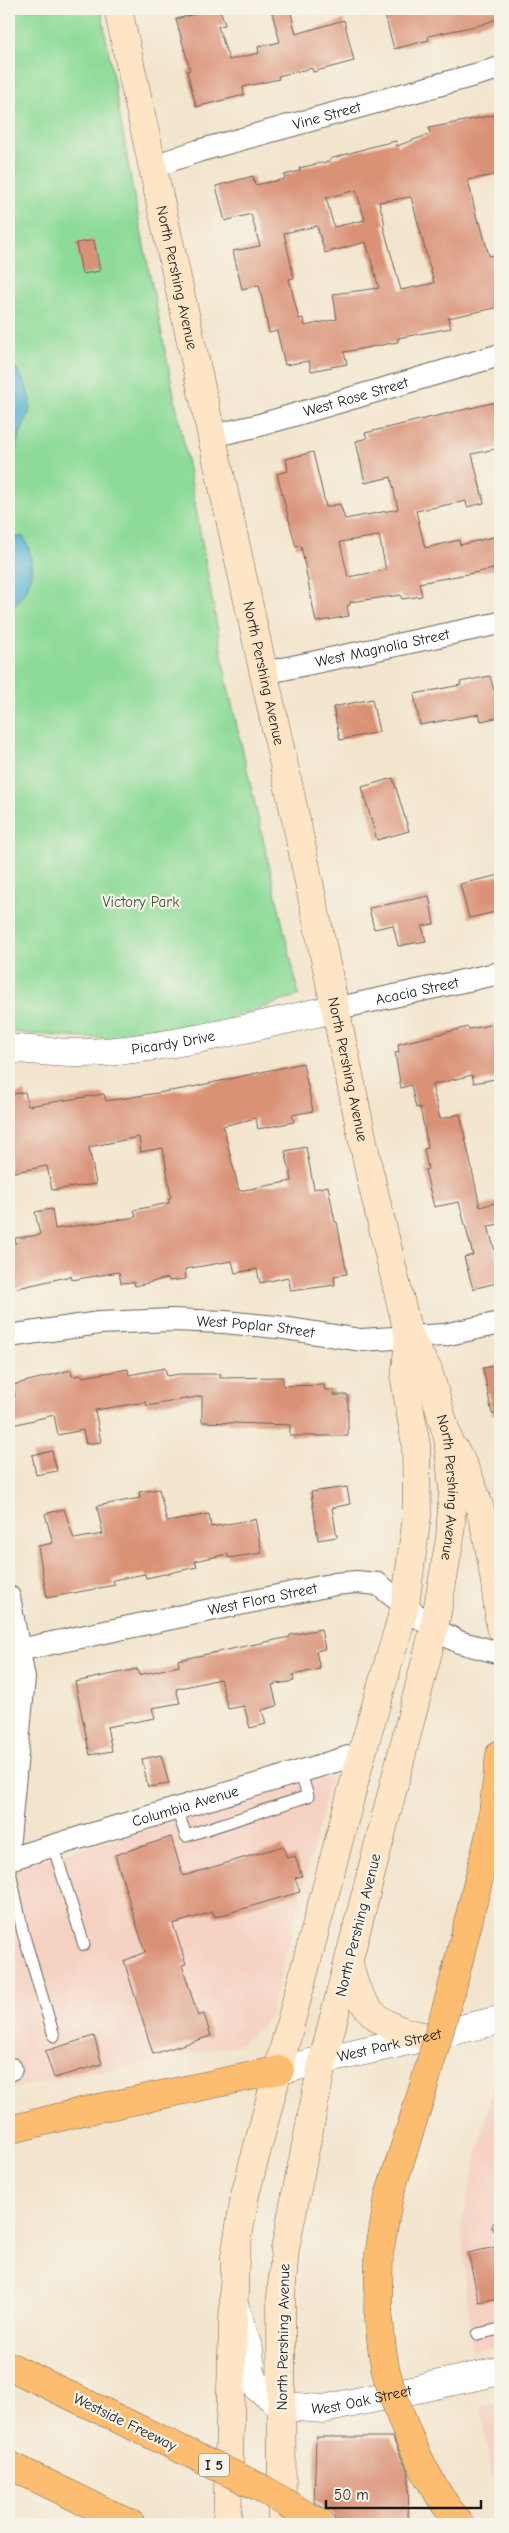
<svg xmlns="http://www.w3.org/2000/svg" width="509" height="2533" font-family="'Comic Neue',sans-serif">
<rect width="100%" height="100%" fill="#f7f3e8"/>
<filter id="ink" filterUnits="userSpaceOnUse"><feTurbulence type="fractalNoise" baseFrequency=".02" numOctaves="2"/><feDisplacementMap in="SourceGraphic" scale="10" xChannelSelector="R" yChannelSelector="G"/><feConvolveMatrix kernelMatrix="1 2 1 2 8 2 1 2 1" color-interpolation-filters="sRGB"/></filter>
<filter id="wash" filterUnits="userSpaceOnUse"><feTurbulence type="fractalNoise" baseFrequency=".0096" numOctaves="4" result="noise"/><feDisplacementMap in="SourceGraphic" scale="20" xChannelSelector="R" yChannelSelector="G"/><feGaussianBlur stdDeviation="1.12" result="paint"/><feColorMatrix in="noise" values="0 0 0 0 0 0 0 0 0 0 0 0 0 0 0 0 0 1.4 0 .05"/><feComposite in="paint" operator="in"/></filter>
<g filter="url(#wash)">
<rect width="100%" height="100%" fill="#f3e5cd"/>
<g fill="#f5d2c2">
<path d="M332,1775L269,2019L241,2044L9,2089V1870Z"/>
<path d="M500,2068V2345L472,2351L461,2225L493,2087Z"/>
<path d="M500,2402V2502L495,2498L481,2406Z"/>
</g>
<path fill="#8edb99" stroke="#557c5a" d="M9,9H101L133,191L188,464L227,683L299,995L201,1029L131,1038H82L9,1032Z"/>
<g fill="#5ab3d7" stroke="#3b687a">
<path d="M9,357C19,373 33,391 29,411C27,420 21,430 18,439C15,448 16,457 12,466H9Z"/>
<path d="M23,536C34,555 35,578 21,597C17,603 12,607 9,613V539Z"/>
</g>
<g id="blocks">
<g fill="#da9277" fill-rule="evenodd">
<path d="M214,9H220L225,25L218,26L229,60L259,53L258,47L280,42L271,9H290L296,34L344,20L354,61L313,72L312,68L278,76L279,79L243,87L244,95L196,107L187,71L190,70L176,19Z"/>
<path d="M410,9H500V18L480,25L428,36L429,40L394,49L385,15Z"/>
<path d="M494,115L500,145V174L468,180L478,223L480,222L489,256L500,254V307L448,318L451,328L398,338V342L344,352L347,364L311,371L309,361L285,365L277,331L269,333L259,285L242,289L233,251L260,246L251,214L225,221L216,186L253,176L255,185L285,179L284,175L300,171L299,168L330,161V159L374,146L396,141L397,146L430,134L429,128ZM356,190L365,220L334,227L326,198ZM411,197L434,283L401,290L383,225L385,224L379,202ZM317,226L325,253L366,242L379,288L333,294L337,319L305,326L303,318L299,319L289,279L294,278L284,233Z"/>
<path d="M94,240L100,271L82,274L76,243Z"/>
<path d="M500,401V448L472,454L484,503L467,507L466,501L416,511L425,548L459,540L460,545L493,537L500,568L419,583L422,596L402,599L401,595L350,602V605L347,606L349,616L316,622L301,546L296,547L277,474L288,471L286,459L313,452L326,507L340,504L345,519L398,509L391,477L365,483L356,441L367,438L365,433ZM379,536L386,570L348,577L340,542Z"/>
<path d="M490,676L494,690L500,689V717L481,721L479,714L420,725L414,694L461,685L460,682Z"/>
<path d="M372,699L379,732L340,740L333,707Z"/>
<path d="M393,778L409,831L377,840L362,787Z"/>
<path d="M500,875V911L469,918L460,884Z"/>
<path d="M429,896L434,924L422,926L426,941L398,946L393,925L374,929L369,908Z"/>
<path d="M500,1023V1078L474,1083L472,1075L432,1085L440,1119L460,1114L480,1207L498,1202L500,1211V1224L488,1226L500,1270V1282L473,1289L464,1257L473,1255L459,1202L434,1207L425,1170L428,1169L424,1149L428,1148L420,1107L416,1108L411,1085L401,1088L395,1053L399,1052L398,1044L468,1027L469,1029Z"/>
<path d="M303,1063L313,1111L292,1115L294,1122L258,1129L256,1118L223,1126L239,1191L292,1181L285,1151L306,1147L314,1189L328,1186L335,1222H337L347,1274L334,1276L335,1285L291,1291L288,1277L260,1283L257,1269L235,1273L232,1261L185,1269L186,1279L169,1281L168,1278L135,1286L134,1282L121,1283L119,1272L72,1280L71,1276L9,1290V1245L16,1243L15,1238L40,1235L35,1212L52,1209L55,1229L136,1217L134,1210L169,1203V1198L171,1197L163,1148L141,1152L139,1137L89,1147L96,1184L52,1190L47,1166L9,1173V1095L25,1092L28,1106L104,1094L106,1101L183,1089Z"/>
<path d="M500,1365V1414H492L483,1368Z"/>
<path d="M165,1368L167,1376L180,1374H221L220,1378L283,1377V1386L324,1385L325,1390H334V1395H348V1436H290V1425L202,1422V1396L147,1406L146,1402L95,1410L101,1442L86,1444L83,1430L58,1435L54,1415L9,1426V1398L15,1397L13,1385L71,1370L72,1376L82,1375L83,1377L128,1369L129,1375Z"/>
<path d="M52,1451L57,1471L36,1475L32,1455Z"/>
<path d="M347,1487L350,1504L332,1508L337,1537L318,1540L311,1492Z"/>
<path d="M159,1489L167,1522L209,1514L211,1527L255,1519L262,1553L228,1558V1554L195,1561L197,1567L146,1578L145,1574L113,1580L115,1585L47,1598L38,1546L53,1543L45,1514L64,1509L74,1539L103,1534L97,1506L140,1498L139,1492Z"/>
<path d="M321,1629L325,1649L316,1651L320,1669L293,1675L294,1681L272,1685L277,1706L262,1710L266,1724L250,1728L244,1706L228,1709L220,1679L176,1689L180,1703L152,1708L155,1718L107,1727L112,1751L90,1755L75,1682L137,1669L139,1675L179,1666L178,1660L290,1637V1635Z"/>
<path d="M161,1755L169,1784L148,1787L142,1759Z"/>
<path d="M171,1837L183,1876L283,1846L287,1858L295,1856L302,1876L295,1878L300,1892L215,1917L213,1912L173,1924L186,1964L182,1965L198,2016L204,2014L211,2036L153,2054L124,1961L145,1952L115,1855Z"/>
<path d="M94,2036L102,2064L54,2078L45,2051Z"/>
<path d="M500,2246V2298L479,2302L468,2253Z"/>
<path d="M316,2437H392L409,2474L408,2524H336L334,2517L329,2511L314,2502Z"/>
</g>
</g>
</g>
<g filter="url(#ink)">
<use href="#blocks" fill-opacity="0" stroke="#67625a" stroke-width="1"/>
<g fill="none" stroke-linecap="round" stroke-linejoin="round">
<g stroke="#67625a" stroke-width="13">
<g id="service">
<path d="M177,1809L186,1836L308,1796L300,1771"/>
<path d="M53,1845L84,1945"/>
<path d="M9,1866L23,1933L54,2036"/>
<path d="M498,2227L500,2226"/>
<path d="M478,2334L500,2329"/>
</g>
</g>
<g stroke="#67625a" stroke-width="24">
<g id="minor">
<path id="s1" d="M154,166L198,151L500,68"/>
<path id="s2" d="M211,436L256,426L500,355"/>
<path id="s3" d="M264,673L500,623"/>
<path id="s4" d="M334,1009L500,973"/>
<path id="s5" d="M9,1336L99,1323L172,1320L224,1322L277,1327L361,1340L444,1335L500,1323"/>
<path d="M9,1597L24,1678L9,1839"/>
<path id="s6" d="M9,1652L335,1584L356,1582L378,1584L434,1629L459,1642L500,1653"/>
<path id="s7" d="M9,1859L362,1753"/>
<path d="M9,2070L11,2069"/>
</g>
</g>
<g stroke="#67625a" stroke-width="29">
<g id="tertiary">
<path id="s8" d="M9,1048C40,1051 73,1055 105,1052C182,1046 259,1025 334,1009"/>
<path id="s9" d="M280,2070L500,2020"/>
<path id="s10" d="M235,2307L249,2350L251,2373L258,2388L283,2406L324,2409L500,2371"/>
</g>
</g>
<g stroke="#67625a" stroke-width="29">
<g id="secondary">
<path id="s11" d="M118,9L296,820L370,1175L409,1337L428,1370L448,1438L453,1489L450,1538L434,1629L323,2060L285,2249L281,2297L282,2524"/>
<path d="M455,1450C486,1503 494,1567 500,1627"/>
<path d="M349,1961C356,2006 378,2028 423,2036"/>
<path d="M227,2524L235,2256L245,2195L362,1753L405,1606L417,1516L416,1445L405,1380L409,1337"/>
</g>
</g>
<g stroke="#67625a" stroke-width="29">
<g id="motorway">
<path d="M452,1988L491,1829L500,1754"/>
<path d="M9,2130L80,2112L280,2070"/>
<path d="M378,2310L379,2254L389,2196L422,2092"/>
<path d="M9,2366L104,2412"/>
<path d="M9,2465L131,2524"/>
</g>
</g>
<use href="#service" stroke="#fff" stroke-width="11"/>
<use href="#minor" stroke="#fff" stroke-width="22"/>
<use href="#tertiary" stroke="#fff" stroke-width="28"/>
<use href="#secondary" stroke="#fee5c5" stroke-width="28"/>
<use href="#motorway" stroke="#fdbd6f" stroke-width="28"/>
<g stroke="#67625a" stroke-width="29" stroke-linecap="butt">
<g id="motorway-bridge">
<path d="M422,2092L452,1988"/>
<path d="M378,2310C381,2332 381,2357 388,2378C401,2424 429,2490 461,2524"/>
<path d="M104,2412L263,2489L320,2524"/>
</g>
</g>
<use href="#motorway-bridge" stroke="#fdbd6f" stroke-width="28"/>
</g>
</g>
<g text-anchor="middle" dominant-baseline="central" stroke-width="4.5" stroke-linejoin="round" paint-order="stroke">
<rect fill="#f7f3e8" stroke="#5e5c59" stroke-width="1" x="199" y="2453.5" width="30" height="23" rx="4"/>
<g font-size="14" font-weight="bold" fill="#1c1c1c">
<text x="214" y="2465">I 5</text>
</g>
<g font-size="15" fill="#1c1c1c" stroke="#f7f3e8">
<text stroke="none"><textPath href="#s1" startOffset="180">Vine Street</textPath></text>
<text stroke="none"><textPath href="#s11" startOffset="275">North Pershing Avenue</textPath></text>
<text stroke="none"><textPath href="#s2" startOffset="150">West Rose Street</textPath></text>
<text stroke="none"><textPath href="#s3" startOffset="121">West Magnolia Street</textPath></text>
<text stroke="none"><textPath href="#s11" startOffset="680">North Pershing Avenue</textPath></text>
<text stroke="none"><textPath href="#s4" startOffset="85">Acacia Street</textPath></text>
<text stroke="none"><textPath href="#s8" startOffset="165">Picardy Drive</textPath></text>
<text stroke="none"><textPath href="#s11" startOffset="1085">North Pershing Avenue</textPath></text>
<text stroke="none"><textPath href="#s5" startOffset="248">West Poplar Street</textPath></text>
<text stroke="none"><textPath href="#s11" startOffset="1518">North Pershing Avenue</textPath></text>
<text stroke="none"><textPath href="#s6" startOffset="259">West Flora Street</textPath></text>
<text stroke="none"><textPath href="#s7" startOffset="184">Columbia Avenue</textPath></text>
<text transform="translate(358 1925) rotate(-76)">North Pershing Avenue</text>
<text stroke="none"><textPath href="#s9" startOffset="112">West Park Street</textPath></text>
<text transform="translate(283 2337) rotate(-89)">North Pershing Avenue</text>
<text stroke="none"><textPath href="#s10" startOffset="195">West Oak Street</textPath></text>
<text transform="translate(125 2422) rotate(26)">Westside Freeway</text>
</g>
<g font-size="15" fill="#3e5542" stroke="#f7f3e8">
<text x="141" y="902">Victory Park</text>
</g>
</g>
<rect width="509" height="2533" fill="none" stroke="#f7f3e8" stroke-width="30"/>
<path d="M326 2500v8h155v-8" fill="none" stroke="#1c1c1c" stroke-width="2.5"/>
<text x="334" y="2500" font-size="15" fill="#1c1c1c" stroke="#f7f3e8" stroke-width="4" paint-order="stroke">50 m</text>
</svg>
